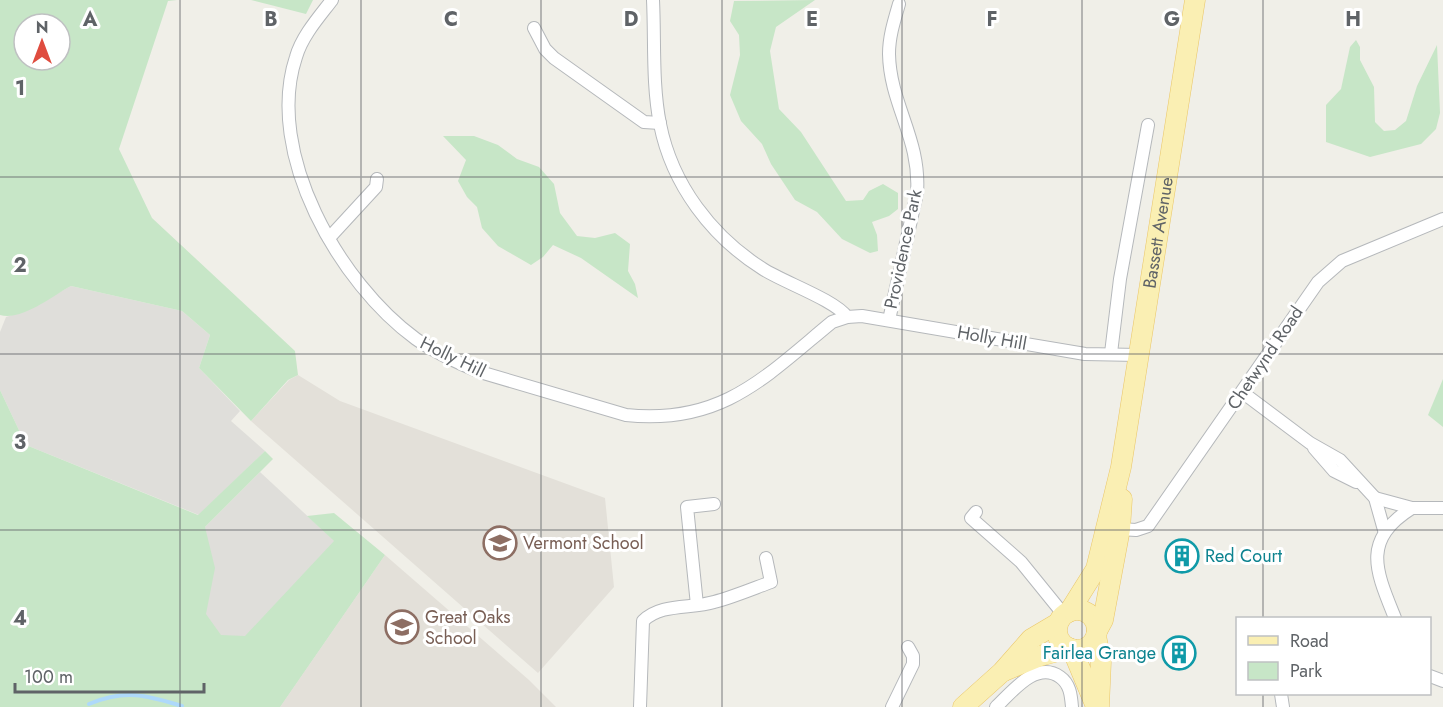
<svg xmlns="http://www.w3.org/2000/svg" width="1443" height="707" font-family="Jost,sans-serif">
<rect width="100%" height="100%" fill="#f0efe8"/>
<g fill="#dfdeda">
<path d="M71,286L182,311L210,335L199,368L240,411L231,421L265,451L199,515L26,445L0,390V332L6,317L22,312Z"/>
<path d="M260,472L371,575L280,707L173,586L205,527Z"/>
</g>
<g fill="#e3e0d9">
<path d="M298,375L340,401L605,498L614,587L538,673L251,421L289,380Z"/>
<path d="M385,555L529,680L556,707H280Z"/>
</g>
<g fill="#c7e6c7" fill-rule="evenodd">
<path d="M0,0H177L168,1L119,149L152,218L295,351L298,375L288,380L251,421L199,368L210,335L182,311L71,286C52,296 22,321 0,315ZM24,24H60V60H24Z"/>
<path d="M251,0H313L306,14Z"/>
<path d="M815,0L776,27L770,51L779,109L801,132L846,201L863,200L869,191L883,184L898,193V209L889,216L872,222L877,235L878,251L870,253L842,239L817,212L795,200L771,164L762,144L741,121L730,95L740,55L739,35L730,21L734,1Z"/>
<path d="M1356,40L1360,47V60L1374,87L1375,122L1384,131L1395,130L1406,121L1417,86L1437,45L1440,113L1436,129L1421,144L1370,157L1326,142V105L1341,89L1350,47Z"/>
<path d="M443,136H474L498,145L517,159L539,167L554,184L560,213L577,236L595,238L615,233L630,244L628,271L635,284L638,298L581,258L553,245L543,257L531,265L498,246L482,228L477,207L467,197L458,181L466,160Z"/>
<path d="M1443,379V427L1428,415Z"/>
<path d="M0,390L26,445L198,515L265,451L273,459L205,527L215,568L206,614L221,635L245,636L334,541L307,516L334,513L385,555L280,707H0Z"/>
</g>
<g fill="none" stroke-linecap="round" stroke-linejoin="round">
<path stroke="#aed9fa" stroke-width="4" d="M89,704C125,689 146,695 182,706"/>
<g stroke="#b5b8bb" stroke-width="14">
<g id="street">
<path d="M332,0C319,17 302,36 296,57C264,153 340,284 416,339C436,353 458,363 480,372L626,415C722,425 765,377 832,322L847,317L862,316L1085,354L1138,355"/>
<path d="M653,0C655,40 652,84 660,124C672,185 712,237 763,269C783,282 835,300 847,317"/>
<path d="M534,28L545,49L554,58L644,122L660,123"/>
<path d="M329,238L376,187L377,179"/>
<path d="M889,320L917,193C921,139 890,105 889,54C889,37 894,21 899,4"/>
<path d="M1111,353L1120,279L1148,125"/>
<path d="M1242,392L1310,443L1340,460L1375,498L1384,530"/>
<path d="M1314,448L1334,471L1356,482"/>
<path d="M1375,498L1412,508H1443"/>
<path d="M976,512L971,518L1021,562L1064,615"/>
<path d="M1120,529L1136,530L1148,526L1318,282L1342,261L1443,219"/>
<path d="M697,605L687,507L714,504"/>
<path d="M1395,618C1376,571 1361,540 1412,508"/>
<path d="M1430,676L1443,681"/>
<path d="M1281,694L1283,707"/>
<path d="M640,707L643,621C661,603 691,609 714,602C733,597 752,589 771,582L766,558"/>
<path d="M892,707L913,664V656L908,647"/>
<path d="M996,707C1012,692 1036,660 1060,677C1070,684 1071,695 1072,707"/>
</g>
</g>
<g stroke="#eac668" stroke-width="21">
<g id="primary">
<circle cx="1077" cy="630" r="20"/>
<path id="s1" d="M1069,612L1096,569L1121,467L1195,0"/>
<path d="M1097,631L1103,620L1120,529L1122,499"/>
<path d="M1096,636L1101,661L1099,707"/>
<path d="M1072,649L1095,704"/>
<path d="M1004,671L1040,656L1069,648"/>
<path d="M963,707L1002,672L1031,639L1058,623"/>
</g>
</g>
<use href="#street" stroke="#fff" stroke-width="12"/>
<use href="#primary" stroke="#faefb3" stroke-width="20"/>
</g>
<path fill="none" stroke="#5f6367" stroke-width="1.5" stroke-opacity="0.55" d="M180,0V707M361,0V707M541,0V707M722,0V707M902,0V707M1082,0V707M1263,0V618M0,177H1443M0,354H1443M0,530H1443M1263,694V707"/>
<defs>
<g id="school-ring" transform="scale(1.725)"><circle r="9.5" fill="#fff" stroke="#8d6e63" stroke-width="1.5"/><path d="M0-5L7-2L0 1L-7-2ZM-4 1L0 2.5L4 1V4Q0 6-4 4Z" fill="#8d6e63"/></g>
<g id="building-ring" transform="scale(1.725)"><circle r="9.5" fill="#fff" stroke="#0f9aa8" stroke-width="1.5"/><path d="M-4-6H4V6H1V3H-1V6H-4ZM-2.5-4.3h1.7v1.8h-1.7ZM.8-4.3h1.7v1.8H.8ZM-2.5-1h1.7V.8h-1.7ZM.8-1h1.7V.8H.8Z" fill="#0f9aa8"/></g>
</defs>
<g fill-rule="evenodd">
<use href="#school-ring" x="500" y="543"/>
<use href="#building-ring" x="1182" y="556"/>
<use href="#school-ring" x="402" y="627"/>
<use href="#building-ring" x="1179" y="653"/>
</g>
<g text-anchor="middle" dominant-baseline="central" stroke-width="6" stroke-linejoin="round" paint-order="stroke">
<g font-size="18" fill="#5f6367" stroke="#fff">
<text stroke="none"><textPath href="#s1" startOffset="393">Bassett Avenue</textPath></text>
<text transform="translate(903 249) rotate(-78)">Providence Park</text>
<text transform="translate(992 338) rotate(10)">Holly Hill</text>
<text transform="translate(453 357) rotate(26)">Holly Hill</text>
<text transform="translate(1265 358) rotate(-56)">Chetwynd Road</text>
</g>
<g font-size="18" fill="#785e54" stroke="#fff" text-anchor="start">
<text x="523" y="543">Vermont School</text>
<text x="425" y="617">Great Oaks<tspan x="425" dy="21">School</tspan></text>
</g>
<g font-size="18" fill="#0d838f" stroke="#fff" text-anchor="start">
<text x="1205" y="556">Red Court</text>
<text x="1156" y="653" text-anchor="end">Fairlea Grange</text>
</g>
</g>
<g font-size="20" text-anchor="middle" font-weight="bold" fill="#5f6367" stroke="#fff" stroke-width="6" stroke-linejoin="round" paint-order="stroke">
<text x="90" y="26">A</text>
<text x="271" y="26">B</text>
<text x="451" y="26">C</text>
<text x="631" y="26">D</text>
<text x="812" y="26">E</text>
<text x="992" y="26">F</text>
<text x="1172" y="26">G</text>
<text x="1353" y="26">H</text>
<text x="20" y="95">1</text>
<text x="20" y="272">2</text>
<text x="20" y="449">3</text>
<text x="20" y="625">4</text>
</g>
<rect x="1236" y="617" width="195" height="78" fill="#ffffff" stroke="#bfc1c2" stroke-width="1.5"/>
<rect x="1248" y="636" width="30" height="9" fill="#faefb3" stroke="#bfc1c2" stroke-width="1.5"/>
<text x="1290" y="647" font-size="18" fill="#5f6367">Road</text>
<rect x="1248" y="662" width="30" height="18" fill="#c7e6c7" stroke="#bfc1c2" stroke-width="1.5"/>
<text x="1290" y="677" font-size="18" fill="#5f6367">Park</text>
<g transform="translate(42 42)"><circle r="28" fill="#ffffff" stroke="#bfc1c2" stroke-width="1.5"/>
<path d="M0-4.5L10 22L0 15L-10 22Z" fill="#df4c3f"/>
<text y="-9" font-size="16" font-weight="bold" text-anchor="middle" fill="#5f6367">N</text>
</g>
<path d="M15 683v9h189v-9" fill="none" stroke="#5f6367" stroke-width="3"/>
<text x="24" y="683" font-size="18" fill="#5f6367" stroke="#ffffff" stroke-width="4.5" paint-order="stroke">100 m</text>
</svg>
